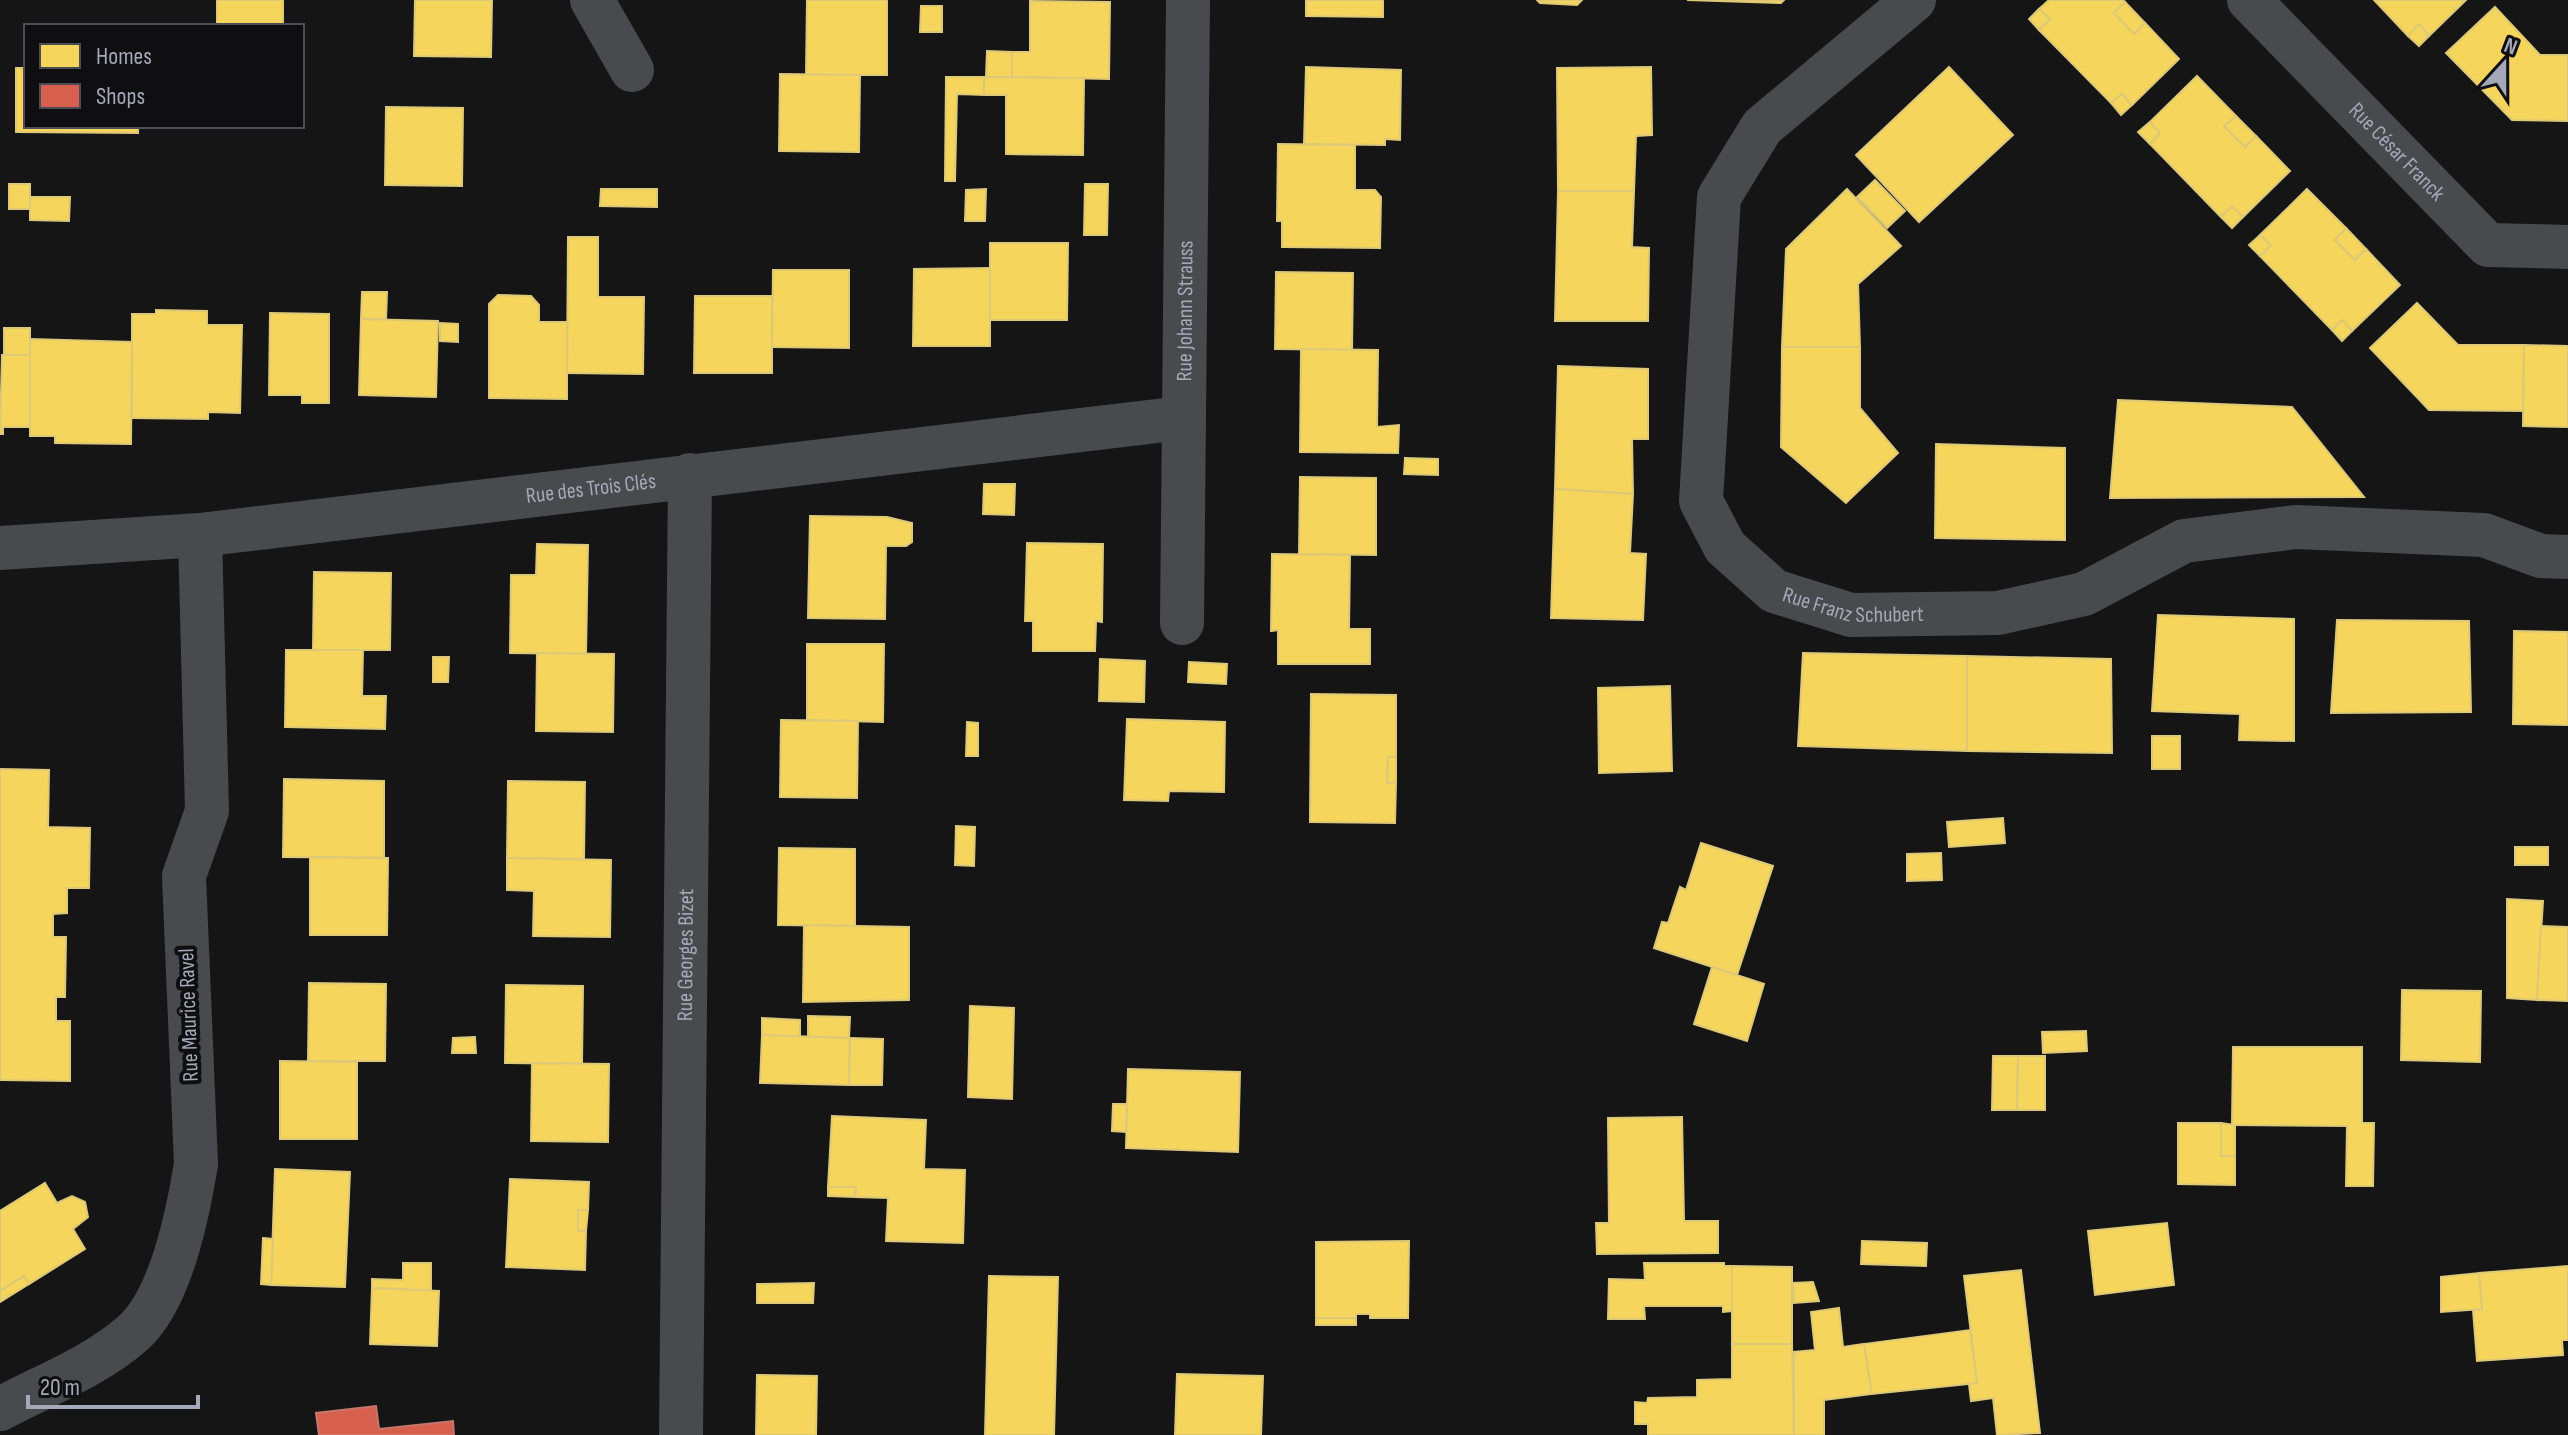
<svg xmlns="http://www.w3.org/2000/svg" width="2568" height="1435" font-family="'Sofia Sans Condensed',sans-serif">
<rect width="100%" height="100%" fill="#151515"/>
<g fill="#f6d55c" stroke="#ddc878" stroke-width="2">
<rect x="217" y="0" width="66" height="26"/>
<path d="M415,0H492L491,57L414,56Z"/>
<path d="M807,0H887V75H806Z"/>
<path d="M1306,0H1383V17L1306,16Z"/>
<path d="M1537,0H1582L1577,5L1540,3Z"/>
<path d="M1687,0H1784L1781,3Z"/>
<path d="M2049,0H2123L2125,2L2114,13L2134,34L2145,23L2179,59L2132,105L2122,94L2111,103L2039,30L2050,19L2039,9Z"/>
<path d="M2374,0H2466L2429,36L2419,24L2408,36Z"/>
<path d="M1030,1L1110,2L1109,79L1012,77V52H1030Z"/>
<path d="M2125,2L2145,23L2134,34L2114,13Z"/>
<path d="M921,6H942V32H920Z"/>
<path d="M2495,7L2540,55H2568V121L2512,120L2446,53Z"/>
<path d="M2039,9L2050,19L2039,30L2029,19Z"/>
<path d="M2419,24L2429,36L2419,46L2408,36Z"/>
<path d="M987,51L1012,52V77H986Z"/>
<path d="M1306,67L1401,70L1400,140L1385,139V145L1304,144Z"/>
<path d="M1651,67L1652,135L1636,136L1634,191H1558L1557,68Z"/>
<path d="M1949,67L2013,135L1919,222L1856,155Z"/>
<path d="M16,68H26V126H138V133L16,132Z"/>
<path d="M780,74L860,75L859,152L779,151Z"/>
<path d="M2197,76L2236,116L2224,126L2245,147L2256,136L2290,171L2243,217L2232,206L2221,217L2150,144L2160,133L2150,122Z"/>
<path d="M946,77H984V95L957,94L955,181H945Z"/>
<path d="M984,77L1084,78L1083,155L1006,154V95H984Z"/>
<path d="M2122,94L2132,105L2121,115L2111,103Z"/>
<path d="M386,107L463,108L462,186L385,185Z"/>
<path d="M2236,116L2256,136L2245,147L2224,126Z"/>
<path d="M2150,122L2160,133L2150,144L2138,132Z"/>
<path d="M1278,144L1355,145V190H1375L1381,197L1380,248L1282,247V221H1277Z"/>
<path d="M1875,180L1905,211L1887,228L1857,197Z"/>
<rect x="9" y="184" width="21" height="25"/>
<path d="M1085,184H1108L1107,235H1084Z"/>
<path d="M601,189H657V207L600,206Z"/>
<path d="M986,189L985,221H965L966,190Z"/>
<path d="M1847,189L1901,246L1858,284L1860,347H1782L1786,249Z"/>
<path d="M2307,189L2346,228L2335,240L2355,260L2366,249L2400,285L2352,331L2342,320L2332,330L2260,256L2271,245L2260,235Z"/>
<path d="M1558,191H1634L1632,247L1649,248L1648,321H1555Z"/>
<path d="M30,197H70L69,221L30,220Z"/>
<path d="M2232,206L2243,217L2232,228L2221,217Z"/>
<path d="M2346,228L2366,249L2355,260L2335,240Z"/>
<path d="M2260,235L2271,245L2260,256L2249,245Z"/>
<path d="M568,237H598V297H644L643,374L567,373Z"/>
<path d="M990,243H1068L1067,320H990Z"/>
<path d="M990,268V346H913L914,269Z"/>
<path d="M773,270H849V348L772,347Z"/>
<path d="M1276,272L1353,273L1352,350L1275,349Z"/>
<path d="M362,292H387L386,319H361Z"/>
<path d="M498,295L531,296L539,305V322H567V399L489,398V304Z"/>
<path d="M695,296H772V373H694Z"/>
<path d="M2417,303L2458,345H2524L2523,411L2429,410L2370,348Z"/>
<path d="M156,310L207,311V325H242L240,413L208,412V419L132,418V314H156Z"/>
<path d="M270,313L329,314V403H302V395H269Z"/>
<path d="M361,319L438,321L436,397L359,395Z"/>
<path d="M2342,320L2352,331L2342,341L2332,330Z"/>
<path d="M440,323L458,324V342L440,341Z"/>
<path d="M4,328H30V355L4,356Z"/>
<path d="M30,339L132,342L131,444L55,443V436H30Z"/>
<path d="M2524,345L2568,346V427L2523,426Z"/>
<path d="M1782,347H1860V408L1898,453L1846,503L1781,447Z"/>
<path d="M1301,349L1378,350L1377,427L1399,425L1398,453L1300,452Z"/>
<path d="M2,355H30V427H3V434H0Z"/>
<path d="M1558,366L1648,369V439H1632L1633,494L1555,489Z"/>
<path d="M2118,400L2292,407L2364,497L2110,498Z"/>
<path d="M1936,444L2065,448V540L1935,538Z"/>
<path d="M1405,458L1438,459V475L1404,474Z"/>
<path d="M1300,477L1376,478V555L1299,554Z"/>
<path d="M984,484H1015L1014,515L983,514Z"/>
<path d="M1555,489L1633,494L1630,553L1646,554L1643,620L1551,618Z"/>
<path d="M810,516L887,517L912,523V542L906,546H886L885,619L808,618Z"/>
<path d="M1027,543L1103,544L1102,622L1096,621L1095,651H1033V621H1025Z"/>
<path d="M537,544L588,545L586,654L510,653L511,575H536Z"/>
<path d="M1272,554L1350,555L1349,629H1370V664H1278V630L1271,631Z"/>
<path d="M314,572L391,573L390,650H313Z"/>
<path d="M2158,615L2294,619V741L2239,740L2240,714L2152,711Z"/>
<path d="M2337,620L2469,621L2471,712L2331,713Z"/>
<path d="M2514,631L2568,632V725L2513,724Z"/>
<path d="M807,644H884L883,722L807,720Z"/>
<path d="M286,650H363L362,696H386L385,729L285,727Z"/>
<path d="M537,653L614,654L613,732L536,731Z"/>
<path d="M1803,653L1967,656V751L1798,746Z"/>
<path d="M1967,656L2111,659L2112,753L1967,751Z"/>
<path d="M433,657H449L448,682H433Z"/>
<path d="M1100,659L1145,661L1144,702L1099,701Z"/>
<path d="M1189,662L1227,664L1226,684L1188,682Z"/>
<path d="M1670,686L1672,771L1599,773L1598,688Z"/>
<path d="M1311,694L1396,695V757H1388L1387,783L1396,782L1395,823L1310,822Z"/>
<path d="M1127,719L1225,722L1224,792L1169,791L1168,801L1124,800Z"/>
<path d="M781,720L858,721L857,798L780,797Z"/>
<path d="M967,722L978,723V756H966Z"/>
<rect x="2152" y="736" width="28" height="33"/>
<path d="M1388,757H1396V782L1387,783Z"/>
<path d="M0,769L49,770L48,827L90,828L89,888H67V913L53,914V937H66L65,997H56V1021H70V1081L0,1080Z"/>
<path d="M284,779L384,781V858L283,857Z"/>
<path d="M508,781L585,782L584,859L507,858Z"/>
<path d="M2003,818L2005,843L1949,847L1947,822Z"/>
<path d="M956,826L975,827L974,866L955,865Z"/>
<path d="M1701,843L1773,866L1737,975L1654,948L1662,922L1668,923L1680,887L1686,890Z"/>
<rect x="2515" y="847" width="33" height="18"/>
<path d="M779,848L855,849V926L778,925Z"/>
<path d="M1941,853L1942,880L1907,881V854Z"/>
<path d="M310,857L388,858L387,935H310Z"/>
<path d="M507,858L611,860L610,937L533,936L534,891L507,890Z"/>
<path d="M2507,899L2543,901L2537,1000L2507,998Z"/>
<path d="M804,925L909,927V1000L803,1002Z"/>
<path d="M2541,926L2568,927V1001L2537,1000Z"/>
<path d="M1712,967L1764,984L1747,1041L1694,1024Z"/>
<path d="M309,983L386,984L385,1061H308Z"/>
<path d="M506,985L583,986L582,1064L505,1063Z"/>
<path d="M2402,990L2481,991L2480,1062L2401,1060Z"/>
<path d="M970,1006L1014,1008L1012,1099L968,1097Z"/>
<path d="M808,1016L850,1017L849,1038L808,1037Z"/>
<path d="M762,1018L800,1020V1037L762,1035Z"/>
<path d="M2086,1031L2087,1051L2043,1053L2042,1032Z"/>
<path d="M762,1035L850,1038L849,1085L760,1083Z"/>
<path d="M475,1037L476,1053H452L453,1038Z"/>
<path d="M850,1038L883,1039L882,1085H849Z"/>
<path d="M2233,1047H2362V1123H2374L2373,1186H2346L2347,1126L2232,1125Z"/>
<path d="M1993,1056H2018L2017,1110H1992Z"/>
<path d="M2018,1056H2045V1110H2017Z"/>
<path d="M280,1061L357,1062V1139H280Z"/>
<path d="M532,1063L609,1064L608,1142L531,1141Z"/>
<path d="M1128,1069L1240,1072L1238,1152L1126,1148Z"/>
<path d="M1113,1104H1127L1126,1132L1112,1131Z"/>
<path d="M832,1116L926,1120L924,1169L965,1170L963,1243L886,1241L888,1198L855,1197L856,1187H828Z"/>
<path d="M1682,1117L1684,1221H1718V1253L1597,1254L1596,1223H1609L1608,1118Z"/>
<path d="M2178,1123H2221V1156H2235V1185L2178,1184Z"/>
<path d="M2221,1123L2235,1125V1156H2221Z"/>
<path d="M275,1169L350,1172L345,1287L271,1285Z"/>
<path d="M510,1179L589,1182L588,1210H578V1231H586L585,1270L506,1267Z"/>
<path d="M45,1183L57,1203L72,1196L85,1202L88,1217L73,1229L85,1249L29,1284L24,1276L0,1291V1211Z"/>
<path d="M828,1187H856L855,1197L828,1196Z"/>
<path d="M578,1210H588L586,1231H578Z"/>
<path d="M2167,1223L2174,1285L2095,1295L2088,1231Z"/>
<path d="M263,1238L273,1239L271,1285L261,1284Z"/>
<path d="M1409,1241L1408,1318H1370V1314H1356V1318H1316V1242Z"/>
<path d="M1862,1241L1927,1243L1926,1266L1861,1264Z"/>
<path d="M403,1263H431V1291L372,1288V1279L403,1280Z"/>
<path d="M1644,1263H1724V1266H1732V1311L1723,1312V1306H1644L1645,1319H1608L1609,1279L1645,1280Z"/>
<path d="M1732,1266L1792,1267V1344H1732Z"/>
<path d="M2568,1266V1340H2562L2563,1355L2477,1361L2473,1310L2482,1309L2479,1273Z"/>
<path d="M2021,1270L2040,1433L1997,1435L1993,1398L1971,1401L1969,1384L1977,1383L1964,1276Z"/>
<path d="M2479,1273L2482,1309L2441,1312V1277Z"/>
<path d="M24,1276L29,1284L0,1302V1291Z"/>
<path d="M989,1276L1058,1277L1054,1435H985Z"/>
<path d="M1813,1282L1819,1301L1794,1303L1793,1283Z"/>
<path d="M814,1283L813,1303H757V1284Z"/>
<path d="M372,1288L439,1291L437,1346L370,1344Z"/>
<path d="M1839,1308L1843,1347L1864,1344L1872,1394L1824,1400V1435H1794V1352L1815,1350L1811,1312Z"/>
<rect x="1316" y="1318" width="40" height="7"/>
<path d="M1970,1330L1977,1383L1872,1394L1864,1344Z"/>
<path d="M1732,1344H1792L1794,1435H1648V1424H1635V1402L1647,1403L1648,1398L1697,1397V1380L1732,1379Z"/>
<path d="M1177,1374L1263,1376L1261,1435H1175Z"/>
<path d="M757,1375L817,1376L816,1435H756Z"/>
</g>
<path fill="#d6604d" stroke="#c7766d" stroke-width="2" d="M376,1406L379,1429L453,1421L454,1435H319L316,1413Z"/>
<g fill="none" stroke-linecap="round" stroke-linejoin="round">
<g stroke="#494a4e" stroke-width="44">
<path d="M592,0L632,70"/>
<path id="s1" d="M1914,0L1762,127L1719,197L1701,501L1725,547L1774,591L1851,615L1998,613L2084,594L2184,541L2296,527L2484,535L2541,556L2568,557"/>
<path id="s2" d="M2249,0L2488,245L2568,247"/>
<path id="s3" d="M0,548L200,535L1182,418"/>
<path id="s4" d="M1182,623L1188,0"/>
<path d="M0,1409C43,1386 96,1366 133,1333C171,1299 188,1213 196,1164L184,876L207,811L200,535"/>
<path id="s5" d="M681,1435L690,475"/>
</g>
</g>
<g text-anchor="middle" dominant-baseline="central" stroke-width="8" stroke-linejoin="round" paint-order="stroke">
<g font-size="22" fill="#a4a8b8" stroke="#0f0f11">
<text stroke="none"><textPath href="#s2" startOffset="212">Rue César Franck</textPath></text>
<text stroke="none"><textPath href="#s4" startOffset="312">Rue Johann Strauss</textPath></text>
<text stroke="none"><textPath href="#s3" startOffset="594">Rue des Trois Clés</textPath></text>
<text stroke="none"><textPath href="#s1" startOffset="784">Rue Franz Schubert</textPath></text>
<text stroke="none"><textPath href="#s5" startOffset="480">Rue Georges Bizet</textPath></text>
<text transform="translate(189 1015) rotate(-92)">Rue Maurice Ravel</text>
</g>
</g>
<rect x="24" y="24" width="280" height="104" fill="#0f0f11" stroke="#4b4c54" stroke-width="2"/>
<rect x="40" y="44" width="40" height="24" fill="#f6d55c" stroke="#4b4c54" stroke-width="2"/>
<text x="96" y="64" font-size="24" fill="#a4a8b8">Homes</text>
<rect x="40" y="84" width="40" height="24" fill="#d6604d" stroke="#4b4c54" stroke-width="2"/>
<text x="96" y="104" font-size="24" fill="#a4a8b8">Shops</text>
<g transform="translate(2504 64) rotate(21)" stroke="#0f0f11" stroke-width="6" paint-order="stroke">
<path d="M0-6L14 30L0 20L-14 30Z" fill="#a4a8b8"/>
<text y="-12" font-size="22" font-weight="bold" text-anchor="middle" fill="#a4a8b8">N</text>
</g>
<path d="M28 1395v12h170v-12" fill="none" stroke="#a4a8b8" stroke-width="4"/>
<text x="40" y="1395" font-size="24" fill="#a4a8b8" stroke="#0f0f11" stroke-width="6" paint-order="stroke">20 m</text>
</svg>
